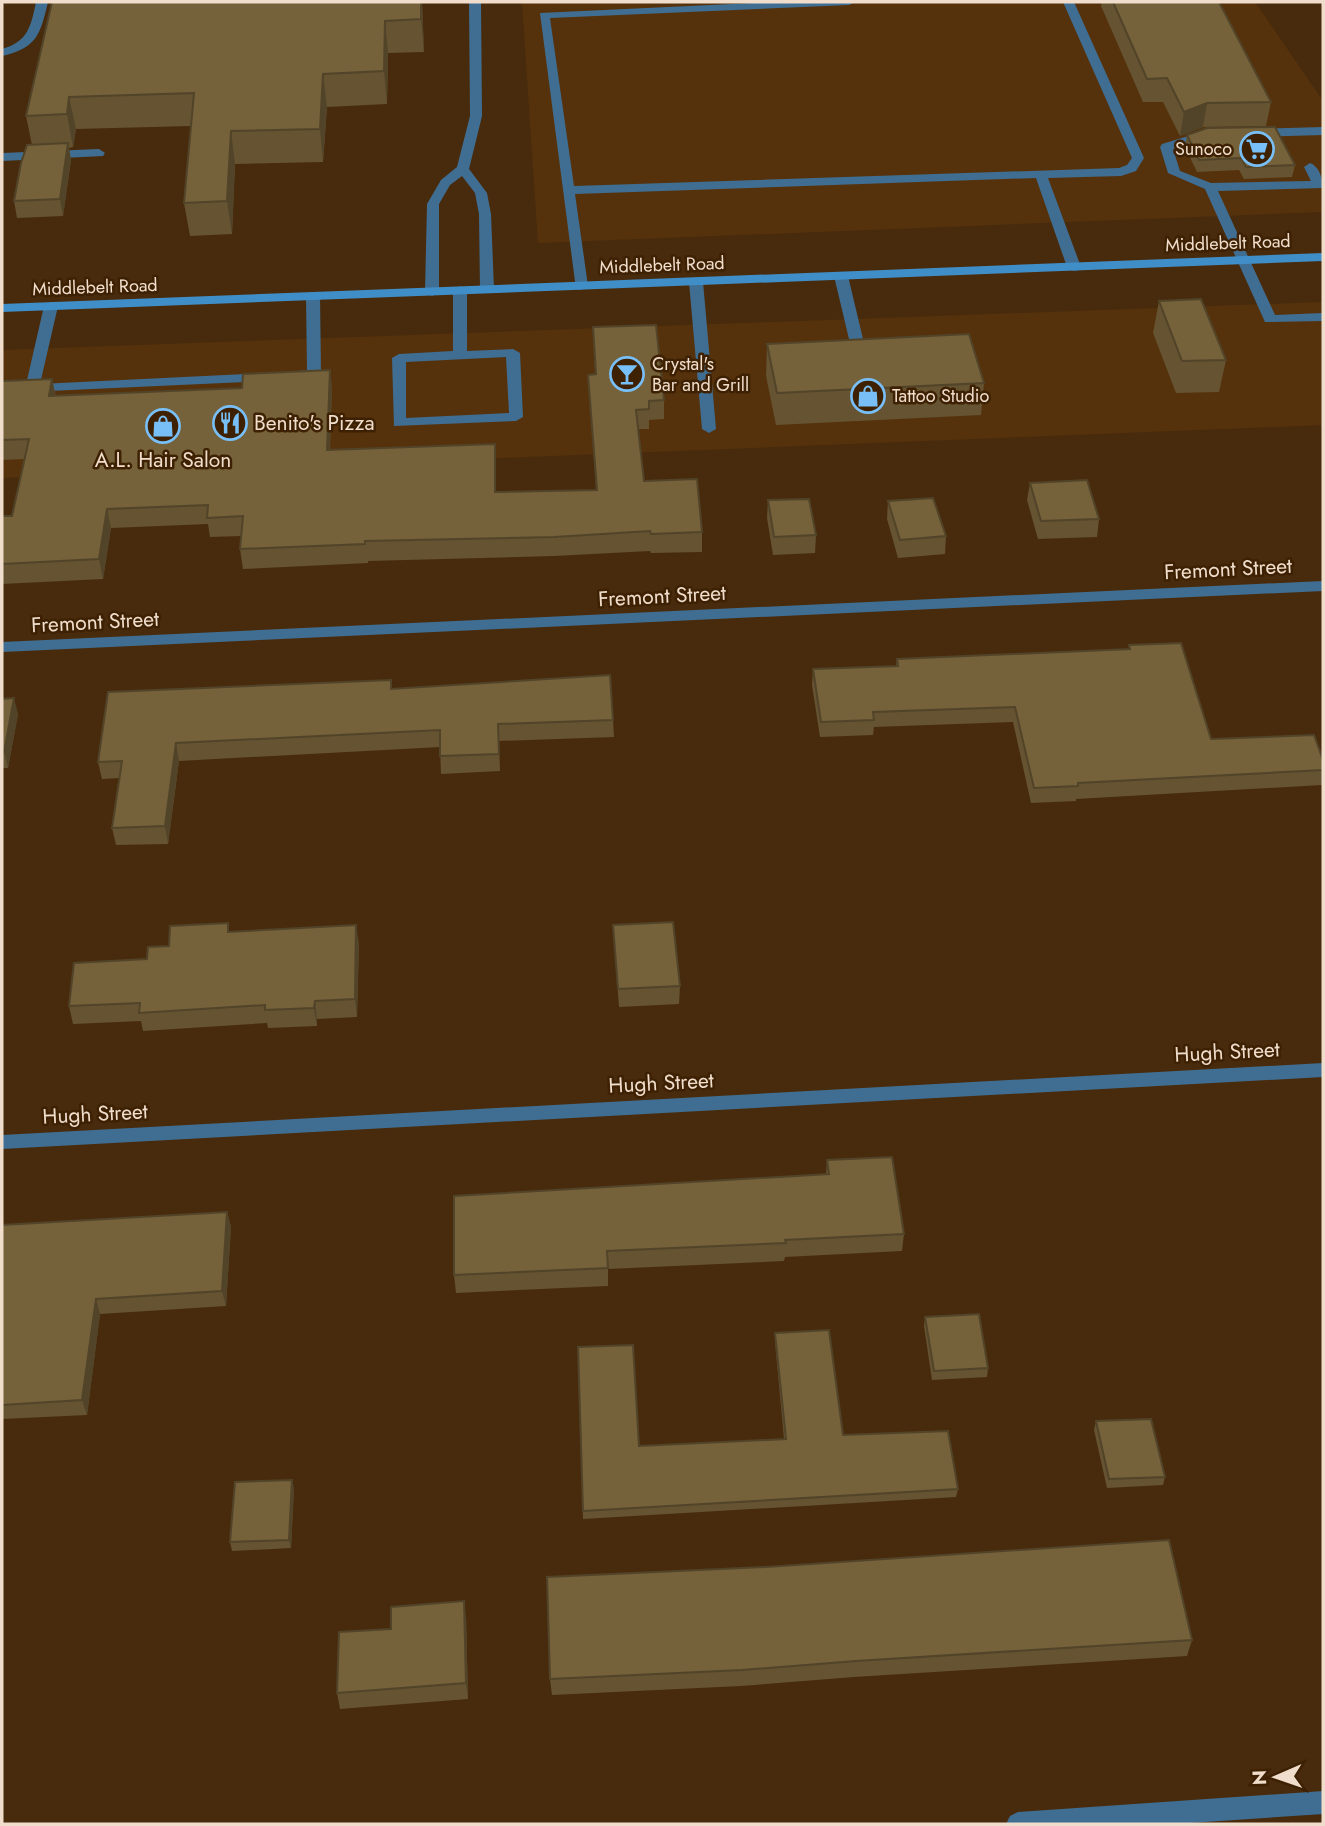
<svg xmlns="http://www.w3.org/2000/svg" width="1325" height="1826" font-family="Jost,sans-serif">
<rect width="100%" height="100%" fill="#482b0d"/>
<g fill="#55320c">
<path d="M522,2H1255L1323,101V212L538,243Z"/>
<path d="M1323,302V425L2,478V350Z"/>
</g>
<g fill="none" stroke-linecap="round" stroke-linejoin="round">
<g fill="#406e92" fill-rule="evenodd">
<path d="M776,2H855L849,5L550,18L574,186L1119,168L1127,165L1132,158L1063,2H1074L1144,158L1136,171L1121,176L1048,178L1081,267L1079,270L1074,271L1067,267L1036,178L575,194L588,286L581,290L576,289L540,13Z"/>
<path d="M1323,127V135L1257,137L1251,133L1257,129Z"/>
<path d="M1208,130L1214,134L1212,137L1173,149L1180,171L1211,183L1311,181L1304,167L1310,163C1319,166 1323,179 1323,188L1218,191L1275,315L1323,313V321L1265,322L1205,189L1168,173L1160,147L1162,144Z"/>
<path d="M841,272L848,276L863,339L856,343L849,339L834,276Z"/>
<path d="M696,278L703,282L716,429L709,433L702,429L689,282Z"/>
<path d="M460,286L467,290V351L513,349L520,353L523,417L516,421L394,426L392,358L399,354L453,351V290ZM506,357L509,413L406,418V362Z"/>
<path d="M313,292L320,296L321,374C314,381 294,382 287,375L289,372L307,370L306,296Z"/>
<path d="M51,302L58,306L40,384L266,373L273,377L266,381L27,392L25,389L44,306Z"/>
</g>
<g fill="#406e92" fill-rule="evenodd">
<path d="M36,2H48C40,35 37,48 2,56V49C28,42 31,26 36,2Z"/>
<path d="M469,2H481L482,116L469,169L487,193L491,214L494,289L487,293L480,289L479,214L475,193L462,176L450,185L439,204V292L432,296L425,292L427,204L441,180L457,167L470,116Z"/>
<path d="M99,149L105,153L103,156L2,161V153Z"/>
<path d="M1323,581V591L2,652V642Z"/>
<path d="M1323,1063V1077L2,1149V1135Z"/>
<path d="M1323,1791V1814L1175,1824H1006L1010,1816L1018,1812Z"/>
</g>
<path fill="#408ec7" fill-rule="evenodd" d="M1323,253V261L2,312V304Z"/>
</g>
<g fill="#655332">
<path d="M52,2H422L424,52L388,53L387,104L327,107L323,162L235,164L232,234L190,236L184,203L191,126L76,129L73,147L69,148L71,160L63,216L17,218L14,201L32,145L26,116Z"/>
<path d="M1102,2H1219L1271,102L1266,126L1203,127L1180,136L1163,102H1143L1101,6Z"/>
<path d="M1187,135L1295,165L1292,177L1244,179L1239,170L1197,172L1185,147Z"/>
<path d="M1159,301L1226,360L1219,392L1176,393L1153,333Z"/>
<path d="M593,327L664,400V419L649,420V429H638L644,481L702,532V552L651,553L650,551L554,556L368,561V563L243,569L240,549L241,536L210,537L208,524L111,528L103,579L2,584V516H12L25,459L2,460V381L52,379L56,396L242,388L330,370L332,389L330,450L495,444L496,492L596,490L588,375L595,374Z"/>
<path d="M767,344L984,383L981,415L776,425L766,376Z"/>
<path d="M1030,483L1099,519L1097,537L1038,539L1027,500Z"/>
<path d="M768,500L816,535L815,553L773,555L767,518Z"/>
<path d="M888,501L946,536L945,554L898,558L887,519Z"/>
<path d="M1129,645L1211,739L1323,760L1322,785L1076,799V801L1031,803L1013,722L874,727L873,735L820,737L812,685L813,669L896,666L897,659L1129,649Z"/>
<path d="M391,680L392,689L613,720L614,737L499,741L500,771L441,774L440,747L179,761L168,844L116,845L112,828L120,778L102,779L98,762Z"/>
<path d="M2,699L18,714L8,768H2Z"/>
<path d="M613,925L680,986L679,1004L619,1007Z"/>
<path d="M230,932L359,943L357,1017L317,1019V1026L268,1028L267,1023L143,1031L141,1021L73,1024L69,1006L169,946Z"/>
<path d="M827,1160L904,1234L902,1251L785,1257L784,1261L608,1269V1286L456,1293L454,1275L826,1174Z"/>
<path d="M227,1212L231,1227L226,1306L100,1314L87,1415L2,1419V1225Z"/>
<path d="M925,1317L988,1368L987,1377L932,1380L924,1326Z"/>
<path d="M775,1333L843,1435L958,1489L956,1497L583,1519L578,1347L639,1446L784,1439L775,1342Z"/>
<path d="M1096,1421L1165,1477L1163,1485L1107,1488L1094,1430Z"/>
<path d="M294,1488L291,1548L232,1551L230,1542Z"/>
<path d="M466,1617L468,1699L340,1709L337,1693L391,1629Z"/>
<path d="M1192,1640L1187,1656L854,1677L741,1686L552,1695L550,1679Z"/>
</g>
<g fill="#524429">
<path d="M421,2H422L424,52L421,19Z"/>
<path d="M385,21L388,53L387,104L384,71Z"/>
<path d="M323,74L327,107L323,162L320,129Z"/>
<path d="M69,97L76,129L73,147L67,114Z"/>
<path d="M1207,103L1203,127L1180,136L1184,112Z"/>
<path d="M231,131L235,164L232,234L227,201Z"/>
<path d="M68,143L71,160L63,216L60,199Z"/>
<path d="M330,370L332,389L329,469L327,450Z"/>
<path d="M52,379L56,398L49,396Z"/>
<path d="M495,444L496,463V512L495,492Z"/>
<path d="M107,509L111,528L103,579L99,559Z"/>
<path d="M14,698L18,714L8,768L4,752Z"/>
<path d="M176,743L179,761L168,844L165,826Z"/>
<path d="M356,925L359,943L357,1017L355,999Z"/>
<path d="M315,1001L317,1019V1026L314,1008Z"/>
<path d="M227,1212L231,1227L226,1306L222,1291Z"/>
<path d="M96,1299L100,1314L87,1415L82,1400Z"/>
<path d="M292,1480L294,1488L291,1548L289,1540Z"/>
<path d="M464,1601L466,1617L468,1699L466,1683Z"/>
</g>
<g fill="#75613a" stroke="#524429" stroke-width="2">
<path d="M52,2H421V19L385,21L384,71L323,74L320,129L231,131L227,201L184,203L194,93L69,97L67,114L26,116Z"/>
<path d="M1113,2H1219L1271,102L1207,103L1184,112L1167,78L1147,79Z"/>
<path d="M1275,127L1295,165L1246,167L1241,158L1199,160L1187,135L1207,128Z"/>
<path d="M68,143L60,199L14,201L21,163L27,145Z"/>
<path d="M1201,299L1226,360L1182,361L1159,301Z"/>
<path d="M656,325L664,400L649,401V409L636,410L644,481L697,479L702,532L651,534L650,531L554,537L365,541V544L240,549L243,516L207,518L208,505L107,509L99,559L2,564V516H12L29,439L2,440V381L52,379L49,396L242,388L243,374L330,370L327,450L495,444V492L597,490L588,375L596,374L593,327Z"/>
<path d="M969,334L984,383L777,393L767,344Z"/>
<path d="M1087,480L1099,519L1041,521L1030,483Z"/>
<path d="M933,498L946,536L900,540L888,501Z"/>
<path d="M809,499L816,535L774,537L768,500Z"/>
<path d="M1181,643L1211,739L1314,735L1323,760V770L1078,783V786L1034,788L1015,707L873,712L874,720L821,722L813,669L898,666L897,659L1130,649L1129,645Z"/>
<path d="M610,675L613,720L498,724L499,754L440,756V730L176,743L165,826L112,828L122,761L98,762L108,692L391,680V689Z"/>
<path d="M14,698L4,752H2V699Z"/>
<path d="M673,922L680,986L618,989L613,925Z"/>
<path d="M228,923V932L356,925L355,999L315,1001L314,1008L265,1010V1005L139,1013L140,1003L69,1006L74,963L147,959L148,947L169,946L170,926Z"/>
<path d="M892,1157L904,1234L785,1240L786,1243L607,1251L608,1268L454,1275V1196L829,1174L827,1160Z"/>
<path d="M227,1212L222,1291L96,1299L82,1400L2,1405V1225Z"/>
<path d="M979,1314L988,1368L934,1371L925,1317Z"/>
<path d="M829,1330L843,1435L948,1431L958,1489L583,1511L578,1347L633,1345L639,1446L786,1439L775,1333Z"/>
<path d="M1151,1419L1165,1477L1109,1479L1096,1421Z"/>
<path d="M292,1480L289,1540L230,1542L235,1482Z"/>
<path d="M1169,1540L1192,1640L856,1661L742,1670L550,1679L547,1577L766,1567Z"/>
<path d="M464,1601L466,1683L337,1693L339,1632L391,1629V1607Z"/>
</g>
<defs>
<g id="supermarket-ring" transform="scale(1.75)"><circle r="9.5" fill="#3d2102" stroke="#78bff7" stroke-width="1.5"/><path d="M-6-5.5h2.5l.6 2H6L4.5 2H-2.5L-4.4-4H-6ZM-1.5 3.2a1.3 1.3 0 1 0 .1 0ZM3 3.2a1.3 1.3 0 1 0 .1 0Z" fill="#78bff7"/></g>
<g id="bar-ring" transform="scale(1.75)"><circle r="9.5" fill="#3d2102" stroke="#78bff7" stroke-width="1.5"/><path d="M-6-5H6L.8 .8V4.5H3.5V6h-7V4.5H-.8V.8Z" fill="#78bff7"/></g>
<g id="shop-ring" transform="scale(1.75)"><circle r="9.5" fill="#3d2102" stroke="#78bff7" stroke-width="1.5"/><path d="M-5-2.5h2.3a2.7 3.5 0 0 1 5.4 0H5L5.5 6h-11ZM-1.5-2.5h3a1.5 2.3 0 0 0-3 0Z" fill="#78bff7"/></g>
<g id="restaurant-ring" transform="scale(1.75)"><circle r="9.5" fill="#3d2102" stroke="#78bff7" stroke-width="1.5"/><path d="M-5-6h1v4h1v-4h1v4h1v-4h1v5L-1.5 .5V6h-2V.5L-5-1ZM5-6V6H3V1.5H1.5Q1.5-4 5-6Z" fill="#78bff7"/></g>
</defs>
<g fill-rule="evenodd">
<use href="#supermarket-ring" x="1257" y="149"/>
<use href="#bar-ring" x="627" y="374"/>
<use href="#shop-ring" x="868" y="396"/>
<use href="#restaurant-ring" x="230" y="423"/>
<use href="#shop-ring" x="163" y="426"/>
</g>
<g text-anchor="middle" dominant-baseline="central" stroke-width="5" stroke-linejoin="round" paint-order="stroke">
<g font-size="18" fill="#f0ddcc" stroke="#3d2102" text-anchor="start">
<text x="1232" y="149" text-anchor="end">Sunoco</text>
<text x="652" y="364">Crystal's<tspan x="652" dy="21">Bar and Grill</tspan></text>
<text x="892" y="396">Tattoo Studio</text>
</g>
<g font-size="18" fill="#f0ddcc" stroke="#3d2102">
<text transform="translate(1228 243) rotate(-2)">Middlebelt Road</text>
<text transform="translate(662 265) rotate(-2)">Middlebelt Road</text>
<text transform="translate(95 287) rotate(-2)">Middlebelt Road</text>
</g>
<g font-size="21" fill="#f0ddcc" stroke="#3d2102" text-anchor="start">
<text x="254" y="423">Benito's Pizza</text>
<text x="163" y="460" text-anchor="middle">A.L. Hair Salon</text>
</g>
<g font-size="21" fill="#f0ddcc" stroke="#3d2102">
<text transform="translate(1228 569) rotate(-3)">Fremont Street</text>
<text transform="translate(662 596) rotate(-3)">Fremont Street</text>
<text transform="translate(95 622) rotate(-3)">Fremont Street</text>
<text transform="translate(1227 1052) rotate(-3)">Hugh Street</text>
<text transform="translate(661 1083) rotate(-3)">Hugh Street</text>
<text transform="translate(95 1114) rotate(-3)">Hugh Street</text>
</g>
</g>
<rect width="1325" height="1826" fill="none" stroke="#f0ddcc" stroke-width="7"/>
<g transform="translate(1276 1777) rotate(268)" stroke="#3d2102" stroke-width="5" paint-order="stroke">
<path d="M0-5L12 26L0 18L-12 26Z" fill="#f0ddcc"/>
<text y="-10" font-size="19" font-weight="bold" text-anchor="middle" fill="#f0ddcc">N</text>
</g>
</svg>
